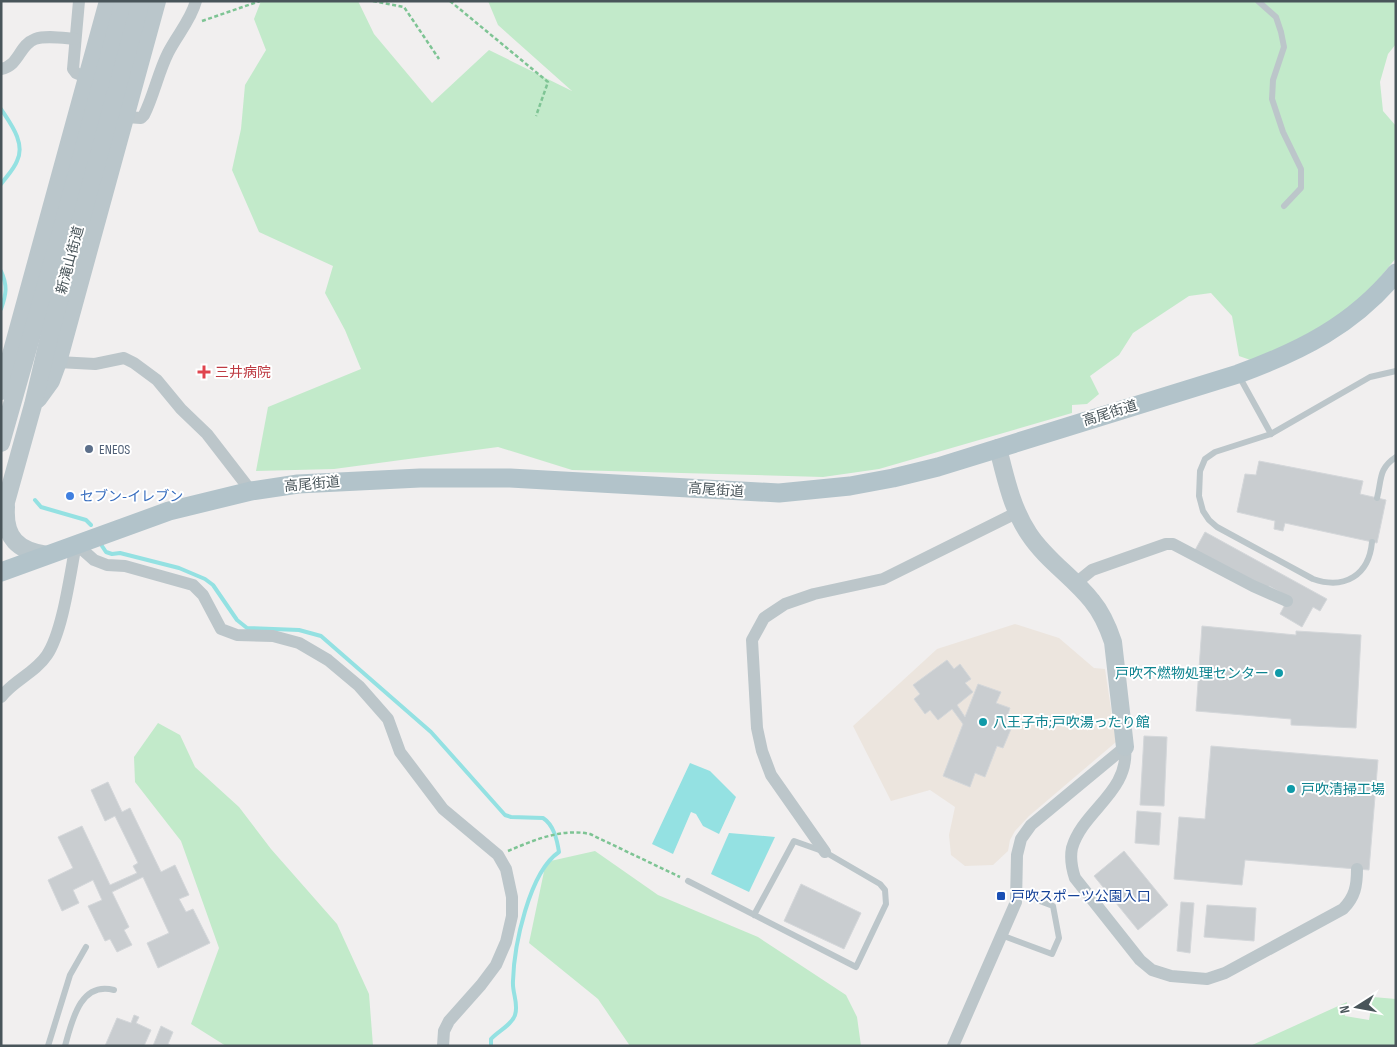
<svg xmlns="http://www.w3.org/2000/svg" width="1397" height="1047" font-family="'Sofia Sans Condensed','Noto Sans JP',sans-serif">
<rect width="100%" height="100%" fill="#f1efef"/>
<path fill="#ece5de" d="M1015,624L1059,638L1094,668L1105,669L1116,742L1029,816L1015,831L1010,840L1008,851L993,865L965,866L951,855L949,835L955,807L930,790L891,801L853,726L937,649Z"/>
<g fill="#c2eaca">
<path d="M261,1H358L374,34L432,103L489,50L572,91L498,25L488,1H1396V44L1388,54L1380,82L1383,111L1396,126V258L1365,296L1320,333L1259,363L1239,356L1232,316L1211,293L1189,296L1133,333L1119,355L1090,376L1099,394L1087,404L1072,405V413L879,469L823,477L572,470L498,447L334,469L256,471L268,407L361,369L345,330L325,293L333,266L259,232L232,170L241,129L245,85L266,50L254,19Z"/>
<path d="M158,723L180,735L195,767L239,807L271,849L337,924L369,994L373,1046H226L191,1024L219,948L181,841L135,782L134,757Z"/>
<path d="M595,851L658,895L758,937L846,995L857,1017L861,1046H630L598,999L529,943L546,862Z"/>
<path d="M1373,997L1396,999V1046H1250L1347,1002L1345,1016L1369,1020Z"/>
</g>
<g fill="#94e1e2">
<path d="M690,763L710,771L736,797L719,834L703,826L696,814L691,812L673,854L652,844Z"/>
<path d="M729,833L775,837L749,892L711,874Z"/>
</g>
<g fill="none" stroke-linecap="round" stroke-linejoin="round">
<g stroke="#94e1e2" stroke-width="4">
<path d="M1,109C10,123 26,143 17,161C14,169 7,176 1,184"/>
<path d="M1,271C8,286 6,295 1,309"/>
<path d="M35,500L41,507L86,520L91,525"/>
<path d="M102,546L106,552L112,554L120,553L179,568L205,579L213,585L237,620L247,628L299,630L321,636L431,732L505,815L511,817L543,818C554,825 557,840 559,852C529,872 514,946 513,981C512,993 519,1004 515,1015C512,1025 498,1031 491,1039V1046"/>
</g>
</g>
<g fill="#c9cdd0" stroke="#d4d7da">
<path d="M1259,461L1363,481L1360,494L1386,500L1377,543L1285,523L1283,531L1274,529L1275,521L1237,512L1245,474L1256,475Z"/>
<path d="M1205,532L1327,599L1320,611L1313,607L1302,627L1280,614L1289,597L1269,586L1266,591L1194,552Z"/>
<path d="M1202,626L1296,635V631L1361,635L1356,728L1291,725V719L1196,711Z"/>
<path d="M947,660L954,669L960,664L971,679L965,683L973,692L957,705L965,717L978,684L1001,692L996,703L1010,708L1004,726L1011,729L1003,748L997,746L985,777L975,773L970,787L943,776L963,724L952,709L938,720L930,710L925,714L914,699L920,694L913,685Z"/>
<path d="M1144,736L1167,737L1164,806L1140,805Z"/>
<path d="M1211,746L1378,760L1369,870L1245,860L1242,885L1174,879L1179,817L1205,819Z"/>
<path d="M108,782L122,812L130,808L161,872L175,865L189,895L179,899L186,912L193,909L210,943L158,968L147,943L169,933L143,877L112,892L129,927L124,930L132,945L117,952L110,939L105,941L88,906L102,900L93,880L73,890L79,903L62,911L48,880L73,868L58,837L82,826L110,885L137,873L133,866L138,863L115,816L105,821L91,790Z"/>
<path d="M1137,811L1161,813L1159,845L1135,843Z"/>
<path d="M1124,851L1168,905L1138,930L1094,876Z"/>
<path d="M801,884L861,913L844,949L784,921Z"/>
<path d="M1181,902L1194,903L1190,953L1177,951Z"/>
<path d="M1207,905L1256,908L1254,941L1204,937Z"/>
<path d="M134,1015L139,1017L136,1023L151,1030L144,1046H105L117,1018L131,1023Z"/>
<path d="M161,1026L173,1032L168,1044L172,1046H153Z"/>
</g>
<g fill="none" stroke-linecap="round" stroke-linejoin="round">
<g stroke="#7ec494" stroke-width="2.5" stroke-dasharray="4 2.5" stroke-linecap="butt">
<path d="M373,1L404,7L439,59"/>
<path d="M450,1L548,82L536,116"/>
<path d="M202,21L260,1"/>
<path d="M508,851C534,840 562,828 590,834L680,877"/>
</g>
<g stroke="#bcc6ca" stroke-width="6">
<path d="M1258,1L1276,17L1281,32L1284,47L1273,80L1272,99L1283,132L1301,169V188L1284,206"/>
<path d="M1239,376L1271,434"/>
<path d="M1377,498C1382,479 1378,469 1396,457"/>
<path d="M1372,542C1369,575 1345,590 1313,579L1217,527L1209,520L1203,511L1199,496L1200,471L1205,459L1215,452L1271,434L1370,377L1396,371"/>
<path d="M688,881L856,967L886,904L885,890L880,884L825,852L794,841L754,915"/>
<path d="M1001,935L1052,954L1059,938L1053,906L1016,892"/>
<path d="M48,1046L70,975L86,947"/>
<path d="M65,1046C72,1021 80,981 114,990"/>
</g>
<g stroke="#bcc6ca" stroke-width="12">
<path d="M79,1L73,69L76,73L88,78"/>
<path d="M1,69C19,66 19,45 35,39C46,35 63,38 75,39"/>
<path d="M126,117L141,118L144,115C154,95 158,73 168,53C177,35 191,20 196,1"/>
<path d="M58,362L95,364L124,358L134,363L157,380L181,409L207,434L251,491"/>
<path d="M76,544L94,560L107,565L125,566L193,585L203,595L221,629L237,635L273,636L299,643L328,660L359,686L388,719L400,752L443,809L498,855L506,869L512,897V916L506,942L496,965L481,985L449,1021L444,1031L443,1046"/>
<path d="M1076,583L1092,570L1166,544H1173L1253,586L1287,601"/>
<path d="M1,697C14,680 35,673 47,655C63,631 70,574 76,544"/>
<path d="M1125,747C1130,792 1083,810 1072,848C1070,858 1072,869 1075,878L1140,960L1152,970L1171,976L1207,979L1225,973L1343,909C1355,897 1357,886 1357,869"/>
<path d="M825,852L771,775L762,751L757,728L752,640L764,618L785,604L814,594L883,579L1018,512"/>
<path d="M953,1046L1016,902L1017,855L1021,839L1031,825L1125,747"/>
</g>
<g stroke="#bac6cb" stroke-width="18">
<path d="M1,391L108,1"/>
<path d="M38,399L51,381L58,362L157,1"/>
<path d="M1,443L59,239L124,1"/>
<path d="M998,448C1005,476 1012,509 1029,534C1046,560 1073,577 1092,601C1102,613 1108,627 1113,642L1125,747"/>
<path d="M6,507C4,538 18,551 47,555"/>
<path d="M1,520L33,405L50,333L141,1"/>
</g>
<path stroke="#b2c3ca" stroke-width="19" d="M1,572L169,511L251,491L298,484L420,478H510L779,493L850,486L893,478L938,467L1238,374C1301,351 1353,325 1396,273"/>
</g>
<path fill="#e0444e" stroke="#fff" stroke-width="2" d="M201.5 364.5h5v5h5v5h-5v5h-5v-5h-5v-5h5z"/>
<circle fill="#5c6f8a" stroke="#fff" stroke-width="2" cx="89" cy="449" r="5"/>
<circle fill="#3f7fe0" stroke="#fff" stroke-width="2" cx="70" cy="496" r="5"/>
<g fill="#0f9aa8" stroke="#fff" stroke-width="2">
<circle cx="1279" cy="673" r="5"/>
<circle cx="983" cy="722" r="5"/>
<circle cx="1291" cy="789" r="5"/>
</g>
<rect fill="#1a4fb4" stroke="#fff" stroke-width="2" x="996" y="891" width="10" height="10" rx="2.5"/>
<g text-anchor="middle" dominant-baseline="central" stroke-width="4" stroke-linejoin="round" paint-order="stroke">
<g font-size="14" fill="#49555a" stroke="#fff">
<text transform="translate(70 260) rotate(-75)">新滝山街道</text>
<text transform="translate(1110 413) rotate(-17)">高尾街道</text>
<text transform="translate(312 484) rotate(-5)">高尾街道</text>
<text transform="translate(716 490) rotate(4)">高尾街道</text>
</g>
<g font-size="14" fill="#be3a42" stroke="#fff" text-anchor="start">
<text x="215" y="372">三井病院</text>
</g>
<g font-size="14" fill="#4e5e75" stroke="#fff" text-anchor="start">
<text x="99" y="449">ENEOS</text>
</g>
<g font-size="14" fill="#366cbe" stroke="#fff" text-anchor="start">
<text x="80" y="496">セブン-イレブン</text>
</g>
<g font-size="14" fill="#0d838f" stroke="#fff" text-anchor="start">
<text x="1269" y="673" text-anchor="end">戸吹不燃物処理センター</text>
<text x="993" y="722">八王子市;戸吹湯ったり館</text>
<text x="1301" y="789">戸吹清掃工場</text>
</g>
<g font-size="14" fill="#164399" stroke="#fff" text-anchor="start">
<text x="1011" y="896">戸吹スポーツ公園入口</text>
</g>
</g>
<rect width="1397" height="1047" fill="none" stroke="#49555a" stroke-width="5"/>
<g transform="translate(1357 1007) rotate(259)" stroke="#ffffff" stroke-width="4" paint-order="stroke">
<path d="M0-4L9 19L0 12L-9 19Z" fill="#49555a"/>
<text y="-8" font-size="14" font-weight="bold" text-anchor="middle" fill="#49555a">N</text>
</g>
</svg>
